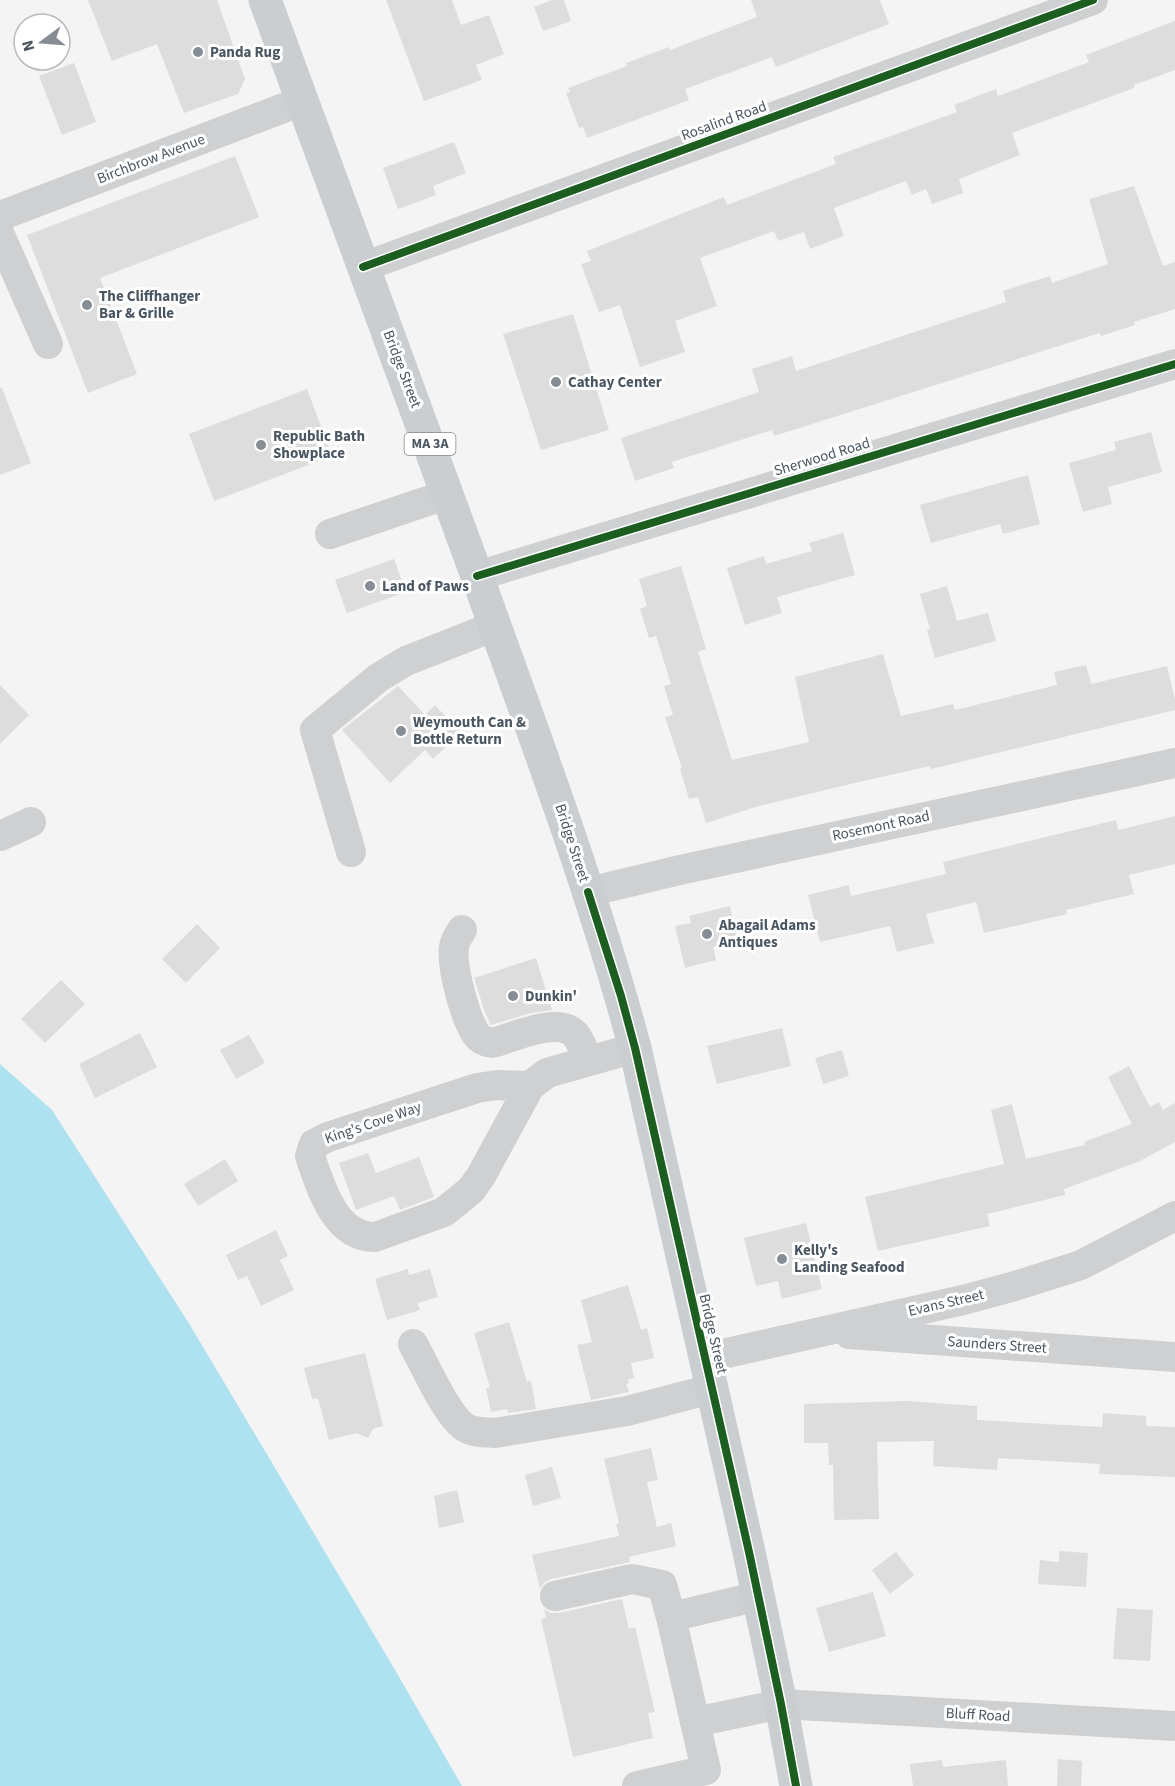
<svg xmlns="http://www.w3.org/2000/svg" width="1175" height="1786" font-family="'Source Sans 3',sans-serif">
<rect width="100%" height="100%" fill="#f4f4f4"/>
<path fill="#aee2f0" d="M0,1064L52,1110L190,1325L391,1663L462,1786H0Z"/>
<g fill="#ddddde">
<path d="M88,0H217L245,79L238,94L184,113L157,44L112,61Z"/>
<path d="M386,0H452L461,25L489,15L504,54L476,65L482,80L424,101Z"/>
<path d="M552,0H564L571,21L543,31L534,7Z"/>
<path d="M751,0H880L889,24L776,67L772,57L685,89L689,100L587,138L583,127L579,128L566,93L570,92L568,88L627,66L626,63L669,47L670,50L757,17Z"/>
<path d="M1175,21V70L1134,85V88L1012,133L1020,155L959,179L963,193L932,204L926,189L912,195L906,181L834,208L844,236L810,249L804,232L778,241L774,231L700,258L717,306L675,321L685,352L640,367L620,305L599,312L581,264L591,261L587,251L724,197L727,205L836,164L833,157L957,112L954,105L996,89L998,96L1089,62L1086,55Z"/>
<path d="M74,63L96,122L62,135L39,76Z"/>
<path d="M454,142L466,173L433,186L436,195L398,209L383,168Z"/>
<path d="M235,156L259,217L100,278L137,374L88,393L27,235Z"/>
<path d="M1134,186L1163,266L1175,262V309L1134,322L1135,325L1101,336L1100,333L774,436L772,430L672,462L674,468L635,481L621,438L759,392L752,369L792,356L796,371L1006,302L1003,291L1050,276L1052,283L1108,264L1089,199Z"/>
<path d="M573,314L609,430L541,450L503,334Z"/>
<path d="M0,388H2L31,463L0,475Z"/>
<path d="M307,389L332,456L214,501L189,434Z"/>
<path d="M1151,432L1162,472L1108,487L1112,504L1083,512L1069,463L1116,450L1114,442Z"/>
<path d="M1028,475L1040,524L1003,534L1000,524L931,543L920,505Z"/>
<path d="M843,533L855,575L777,597L782,613L745,625L727,568L764,556L766,564L812,551L809,543Z"/>
<path d="M394,559L406,592L347,613L335,580Z"/>
<path d="M681,566L706,649L698,652L732,760L809,742L795,677L883,654L901,716L953,704L955,710L1057,685L1054,672L1086,665L1091,684L1167,666L1175,700V710L931,769L930,766L859,782L759,806L706,823L698,797L689,799L680,769L682,768L665,717L673,715L664,686L671,684L656,636L649,638L640,609L647,606L639,579Z"/>
<path d="M947,586L957,621L988,613L996,641L935,658L927,630L930,629L920,594Z"/>
<path d="M0,685L29,715L0,744Z"/>
<path d="M398,686L425,715L435,705L461,733L433,759L425,750L390,783L342,730Z"/>
<path d="M1175,816V864L1129,875L1134,894L1066,910L1067,914L984,933L976,902L926,914L934,943L897,952L890,926L820,942L808,895L849,885L851,896L946,874L943,862L1116,820L1118,830Z"/>
<path d="M730,906L738,942L713,947L716,960L685,968L675,926L691,923L689,916Z"/>
<path d="M197,924L220,948L186,983L162,959Z"/>
<path d="M536,958L552,1010L531,1013L491,1025L484,1010L474,978Z"/>
<path d="M61,980L85,1004L45,1043L21,1019Z"/>
<path d="M782,1028L791,1066L717,1084L707,1046Z"/>
<path d="M140,1033L157,1067L95,1098L79,1064Z"/>
<path d="M249,1035L265,1063L236,1079L220,1050Z"/>
<path d="M842,1050L849,1076L823,1084L815,1058Z"/>
<path d="M1129,1066L1150,1107L1159,1102L1163,1110L1175,1103V1142L1138,1162L1064,1189L1065,1195L987,1214L990,1226L878,1251L865,1197L1004,1164L991,1110L1012,1104L1026,1159L1085,1145L1084,1142L1132,1124L1108,1077Z"/>
<path d="M368,1153L376,1173L419,1157L434,1197L400,1210L394,1196L356,1210L339,1163Z"/>
<path d="M225,1159L238,1181L198,1206L184,1184Z"/>
<path d="M806,1223L822,1289L782,1299L778,1281L756,1286L744,1238Z"/>
<path d="M276,1230L288,1256L280,1260L294,1290L261,1306L247,1276L238,1280L226,1255Z"/>
<path d="M408,1269L409,1275L430,1269L438,1297L417,1303L420,1310L387,1320L375,1279Z"/>
<path d="M628,1285L641,1330L647,1328L654,1358L631,1363L634,1378L628,1380L629,1383L626,1384L629,1392L591,1400L577,1345L592,1342L581,1300Z"/>
<path d="M509,1322L527,1382L531,1381L536,1409L508,1413L507,1409L491,1412L486,1388L490,1387L474,1333Z"/>
<path d="M365,1353L383,1426L373,1429L368,1438L356,1433L329,1440L318,1398L312,1399L304,1368Z"/>
<path d="M907,1401L977,1406V1420L1102,1427L1103,1413L1146,1416V1426L1175,1427V1477L1099,1474L1100,1464L998,1458L997,1470L933,1466L934,1441L877,1442L879,1519L834,1520L833,1465H829L828,1443H804V1404Z"/>
<path d="M651,1448L658,1480L647,1482L657,1527L671,1523L676,1546L629,1557L630,1562L551,1579L544,1583L540,1589L532,1555L619,1536L616,1524L619,1523L604,1459Z"/>
<path d="M552,1467L561,1498L533,1506L525,1475Z"/>
<path d="M457,1490L464,1522L439,1528L434,1496Z"/>
<path d="M1059,1551L1088,1553L1086,1587L1038,1584L1040,1560L1059,1562Z"/>
<path d="M896,1552L914,1575L890,1594L872,1570Z"/>
<path d="M873,1592L886,1636L829,1652L816,1608Z"/>
<path d="M622,1599L629,1629L635,1627L642,1657L655,1712L648,1713L653,1738L573,1757L541,1619L546,1618L544,1609L550,1613H559Z"/>
<path d="M1117,1608L1153,1610L1150,1661L1113,1659Z"/>
<path d="M1058,1759L1082,1761L1081,1786H1057Z"/>
<path d="M942,1760L943,1767L1006,1760L1008,1786H913L910,1764Z"/>
</g>
<g fill="none" stroke-linecap="round" stroke-linejoin="round">
<g stroke="#ced0d2" stroke-width="30">
<path d="M0,216L302,101"/>
<path d="M0,235L48,344"/>
<path d="M363,267L1093,0"/>
<path d="M330,534L448,494"/>
<path d="M477,576L1175,364"/>
<path d="M0,836L31,822"/>
<path d="M351,852L315,730L378,678L406,661L495,626"/>
<path d="M588,892L680,870L1175,763"/>
<path d="M462,930C458,936 455,940 454,947C451,966 465,1018 476,1034C480,1040 486,1042 492,1043C513,1038 557,1016 575,1034C581,1041 584,1052 588,1060"/>
<path d="M530,1086L497,1085L477,1088L328,1137L314,1144L310,1156C321,1188 335,1237 375,1237L444,1212L471,1190L481,1176L530,1086L547,1073L635,1048"/>
<path d="M849,1334L1175,1357"/>
<path d="M413,1344C425,1365 445,1412 463,1426C472,1433 484,1432 495,1433L627,1411L711,1389"/>
<path d="M705,1358L963,1300L1015,1286L1081,1265L1175,1216"/>
<path d="M555,1596L632,1579L662,1585L671,1617"/>
<path d="M759,1596L671,1617L695,1722L781,1704L1175,1726"/>
<path d="M637,1786L706,1770L695,1722"/>
</g>
<path stroke="#caced1" stroke-width="33" d="M265,0C335,192 408,384 477,576C533,732 592,888 635,1048L749,1552L781,1704L796,1786"/>
<g stroke="#fff" stroke-width="11">
<g id="cycleway">
<path d="M363,267L1093,0"/>
<path d="M477,576L1175,364"/>
<path d="M588,892L621,996L635,1048L749,1552L781,1704L796,1786"/>
</g>
</g>
<use href="#cycleway" stroke="#1b5e20" stroke-width="8"/>
</g>
<g fill="#868d94" stroke="#fff" stroke-width="2">
<circle cx="198" cy="52" r="6"/>
<circle cx="87" cy="305" r="6"/>
<circle cx="556" cy="382" r="6"/>
<circle cx="261" cy="445" r="6"/>
<circle cx="370" cy="586" r="6"/>
<circle cx="401" cy="731" r="6"/>
<circle cx="707" cy="934" r="6"/>
<circle cx="513" cy="996" r="6"/>
<circle cx="782" cy="1259" r="6"/>
</g>
<g text-anchor="middle" dominant-baseline="central" stroke-width="6" stroke-linejoin="round" paint-order="stroke">
<rect fill="#fff" stroke="#808990" stroke-width="1.5" x="404.5" y="433" width="51" height="22" rx="4.5"/>
<g font-size="14" font-weight="bold" fill="#4a5661">
<text x="430" y="444">MA 3A</text>
</g>
<g font-size="15" font-weight="bold" fill="#4a5661" stroke="#fff" text-anchor="start">
<text x="210" y="52">Panda Rug</text>
<text x="99" y="296">The Cliffhanger<tspan x="99" dy="17">Bar &amp; Grille</tspan></text>
<text x="568" y="382">Cathay Center</text>
<text x="273" y="436">Republic Bath<tspan x="273" dy="17">Showplace</tspan></text>
<text x="382" y="586">Land of Paws</text>
<text x="413" y="722">Weymouth Can &amp;<tspan x="413" dy="17">Bottle Return</tspan></text>
<text x="719" y="925">Abagail Adams<tspan x="719" dy="17">Antiques</tspan></text>
<text x="525" y="996">Dunkin'</text>
<text x="794" y="1250">Kelly's<tspan x="794" dy="17">Landing Seafood</tspan></text>
</g>
<g font-size="15" fill="#4a5661" stroke="#fff">
<text transform="translate(724 121) rotate(-20)">Rosalind Road</text>
<text transform="translate(151 159) rotate(-21)">Birchbrow Avenue</text>
<text transform="translate(402 369) rotate(69)">Bridge Street</text>
<text transform="translate(822 457) rotate(-17)">Sherwood Road</text>
<text transform="translate(881 826) rotate(-12)">Rosemont Road</text>
<text transform="translate(572 843) rotate(72)">Bridge Street</text>
<text transform="translate(373 1123) rotate(-19)">King's Cove Way</text>
<text transform="translate(946 1303) rotate(-13)">Evans Street</text>
<text transform="translate(713 1334) rotate(77)">Bridge Street</text>
<text transform="translate(997 1345) rotate(4)">Saunders Street</text>
<text transform="translate(978 1715) rotate(3)">Bluff Road</text>
</g>
</g>
<g transform="translate(42 42) rotate(254)"><circle r="28" fill="#ffffff" stroke="#b7bbc0" stroke-width="1.5"/>
<path d="M0-4.5L10 22L0 15L-10 22Z" fill="#868d94"/>
<text y="-9" font-size="16" font-weight="bold" text-anchor="middle" fill="#4a5661">N</text>
</g>
</svg>
